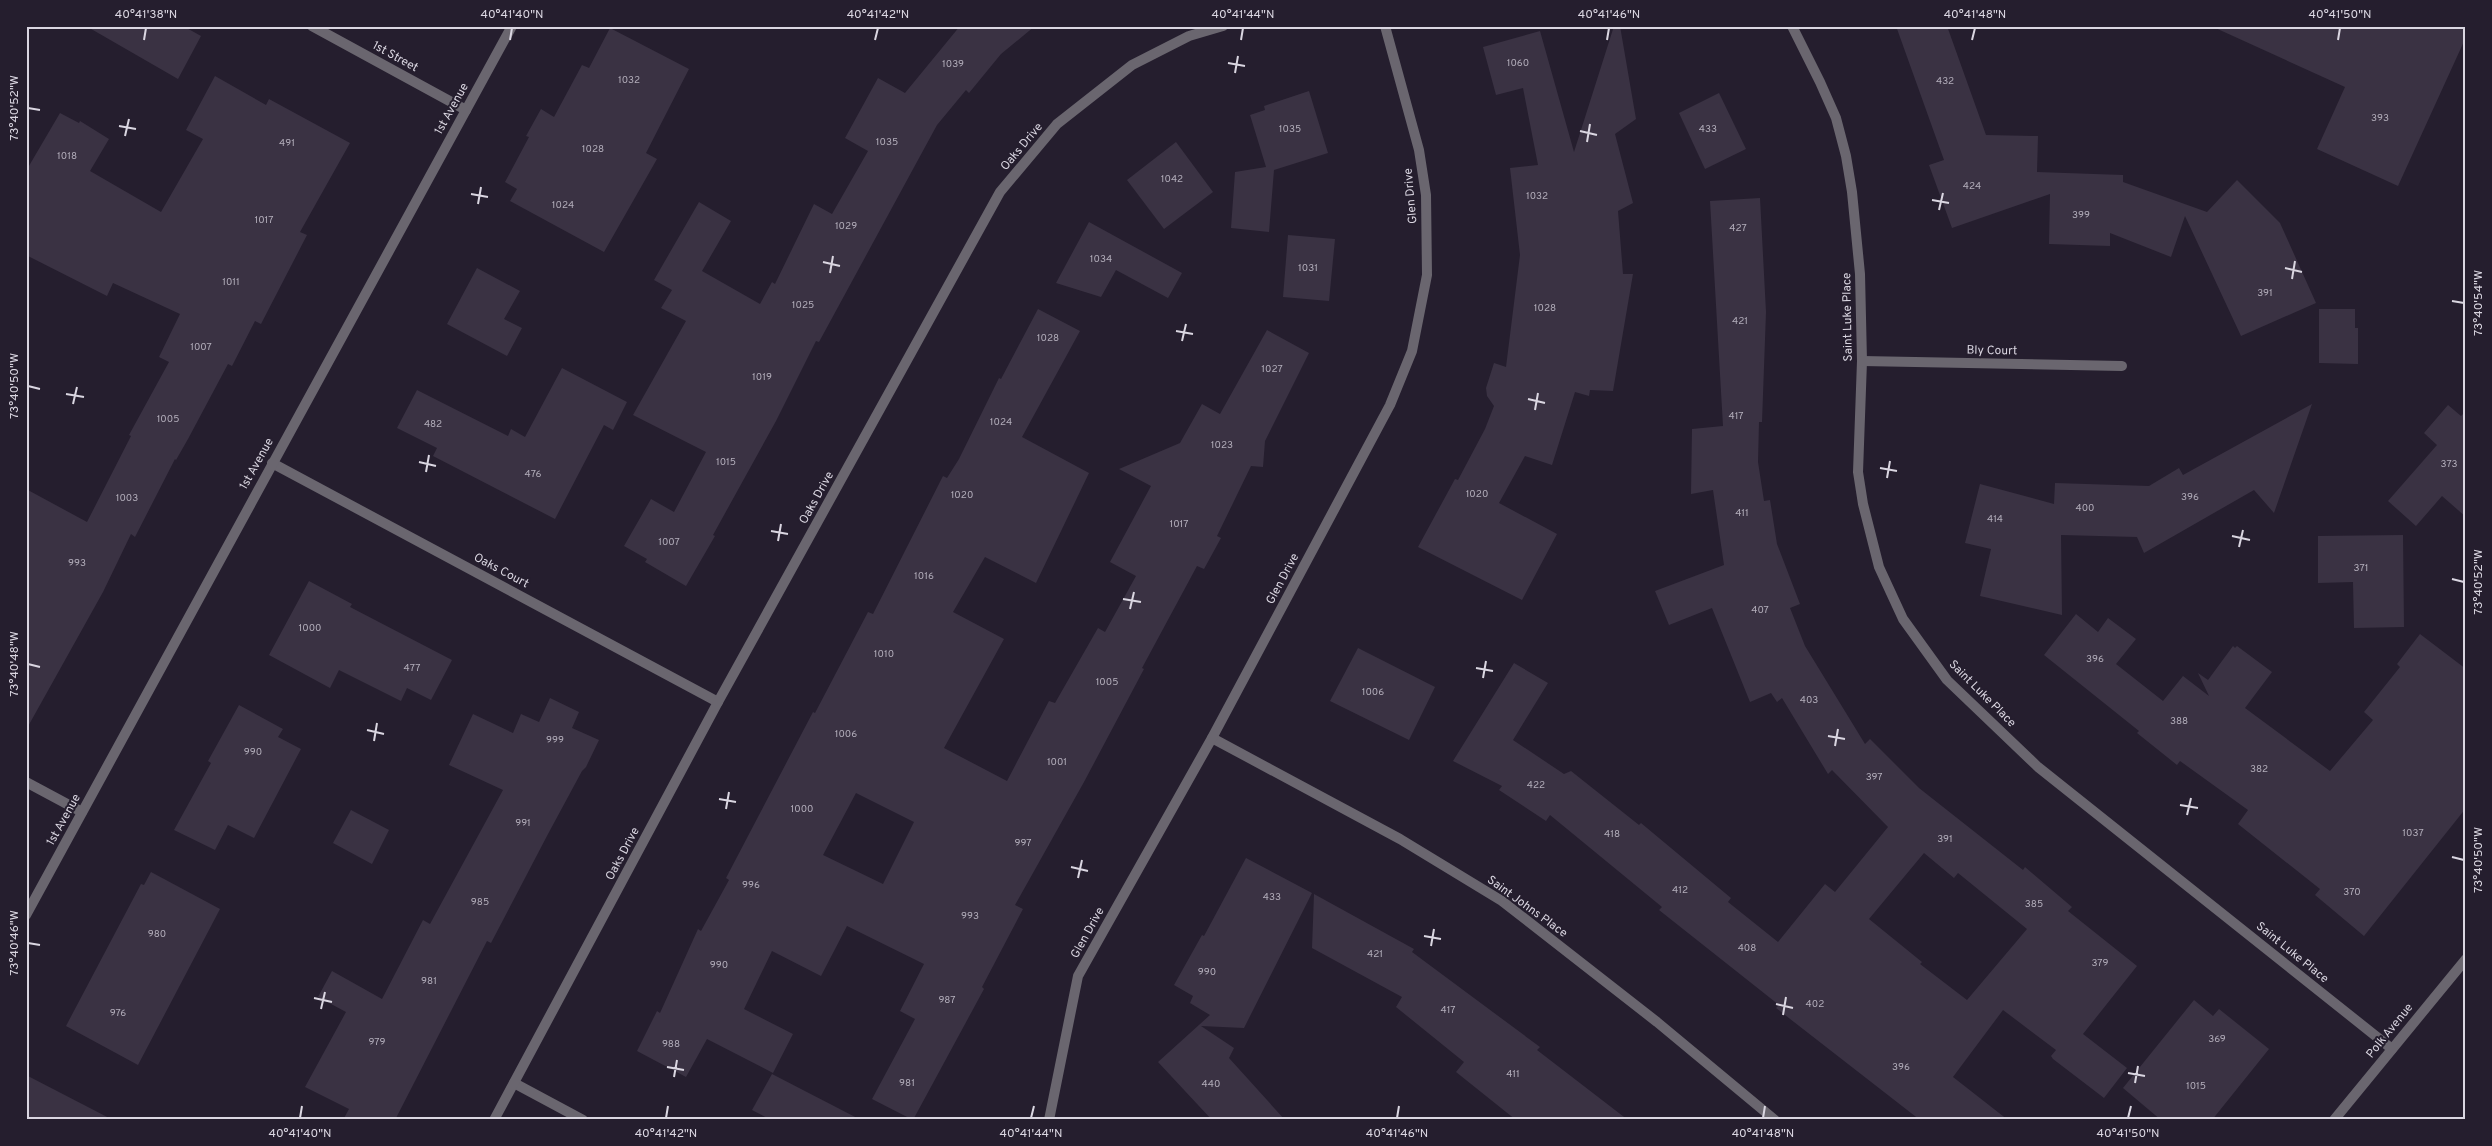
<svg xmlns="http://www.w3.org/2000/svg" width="2492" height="1146" font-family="Overpass,sans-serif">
<rect width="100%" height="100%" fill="#251e2e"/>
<g fill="#3a3243" fill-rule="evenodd">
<path d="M86,26H183L201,36L178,79Z"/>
<path d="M960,26H1035L1001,54L969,93L966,90L937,125L819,342L816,341L776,421L713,535L715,536L686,586L645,562L647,559L624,546L651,499L674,512L706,452L633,415L686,321L661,308L672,290L654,280L699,202L731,221L702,271L760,304L772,282L775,284L814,204L832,214L868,151L845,138L878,78L905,93Z"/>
<path d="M1614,26H1620L1636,119L1615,134L1633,203L1618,211L1623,274H1633L1613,391L1590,390L1589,396L1575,392L1552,465L1525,456L1499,503L1557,534L1522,600L1418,547L1455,479L1458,480L1485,429L1494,406L1487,396L1486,388L1494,363L1506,367L1520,255L1510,168L1538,165L1523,88L1496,95L1483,47L1540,31L1574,152Z"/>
<path d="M1896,26H1947L1986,135L2038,136L2037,172L2123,175V182L2207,212L2237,180L2280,223L2316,303L2241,336L2185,216L2171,257L2110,233V246L2049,244L2050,194L1952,228L1929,165L1944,160Z"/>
<path d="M2211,26H2466V37L2398,186L2317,149L2345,87Z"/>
<path d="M610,28L689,69L646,153L657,159L604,252L510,201L517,189L505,182L529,137L526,136L541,109L554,117L582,65L589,68Z"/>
<path d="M215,76L266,105L269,99L350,143L300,232L307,235L261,324L255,321L232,366L228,364L188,439L176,460L175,459L135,537L131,534L103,592L26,730V489L87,522L131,436L129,435L169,362L159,357L180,314L113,283L107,296L26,255V171L60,113L79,123L80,121L109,139L90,171L161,212L203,139L186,130Z"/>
<path d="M1309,91L1328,153L1274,170L1269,232L1231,228L1235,172L1266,167L1250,115L1265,110L1264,106Z"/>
<path d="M1719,93L1746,149L1705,169L1679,113Z"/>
<path d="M1176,142L1213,192L1164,229L1127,180Z"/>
<path d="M1760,198L1766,312L1762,422H1759L1758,462L1764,501L1770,500L1777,544L1800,604L1790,608L1805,646L1865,744L1870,739L1919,788L2023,870L2025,867L2072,907L2068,911L2137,966L2083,1034L2127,1068L2104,1098L2053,1059L2051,1056L2056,1050L2003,1010L1953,1077L2008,1120H1920L1776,1008L1779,1005L1659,910L1662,907L1550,815L1546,821L1499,790L1502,786L1453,761L1514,663L1548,683L1513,740L1564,774L1571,771L1639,825L1641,823L1731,898L1728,902L1778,942L1825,884L1835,892L1888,827L1832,770L1828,774L1782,698L1777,702L1771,693L1750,702L1712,608L1669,625L1655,591L1724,565L1713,490L1691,494L1692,429L1723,426L1710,201ZM1924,853L1954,878L1958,873L2027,929L1967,1000L1920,964L1922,962L1869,919Z"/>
<path d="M1089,222L1182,273L1168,298L1116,270L1101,297L1056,283Z"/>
<path d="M1288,235L1335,239L1329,301L1283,297Z"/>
<path d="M477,268L520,291L504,319L522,328L507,356L447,324Z"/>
<path d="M1038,309L1080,331L1022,437L1089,473L1036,583L985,557L953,612L1004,639L944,748L1007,781L1049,701L1055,703L1098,628L1105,632L1136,576L1110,562L1151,486L1119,469L1180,443L1202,404L1220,414L1267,330L1309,353L1265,441L1263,467L1251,466L1217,536L1221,538L1204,569L1197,566L1142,668L1144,669L1084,782L1015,905L1023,909L982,987L984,989L913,1120L872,1099L915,1019L900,1011L924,964L847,926L821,976L772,951L744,1009L793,1034L773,1073L707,1039L686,1077L637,1051L657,1011L660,1013L698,929L701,931L729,880L726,878L813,712L815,713L868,612L873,614L943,476L947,478L959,459L999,378L1001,379ZM856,793L914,822L883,884L823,855Z"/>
<path d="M2319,309H2355V328H2358V364L2319,363Z"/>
<path d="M562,368L627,402L613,430L604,425L555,519L433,456L437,448L397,428L417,390L508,436L511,429L525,437Z"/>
<path d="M2312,404L2274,513L2254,490L2144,553L2137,537L2061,535L2062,615L1980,596L1991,549L1965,543L1980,484L2054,504L2055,483L2149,486L2179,468L2183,475Z"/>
<path d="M2448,405L2461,416L2466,411V517L2442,496L2416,526L2388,501L2437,445L2424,433Z"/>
<path d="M2403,535L2404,627L2354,628L2353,582L2318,583V536Z"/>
<path d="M309,581L352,604L350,607L452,660L431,700L407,688L401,701L339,670L330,688L269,655Z"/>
<path d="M2076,614L2098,632L2108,618L2136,639L2116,664L2163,701L2183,676L2209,696L2198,673L2208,680L2233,646L2235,648L2237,646L2272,672L2245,708L2330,771L2373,720L2364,712L2400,667L2397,664L2420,634L2466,669V808L2364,936L2315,895L2320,889L2238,824L2248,810L2180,761L2177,765L2137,733L2139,731L2044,655Z"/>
<path d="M1358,648L1435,687L1409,740L1330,701Z"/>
<path d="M550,698L579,712L572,728L599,740L586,767L582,771L548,834L491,943L487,941L395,1120H343L349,1109L305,1087L346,1012L318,997L332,971L382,999L423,920L430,924L503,790L449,765L473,714L513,733L521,714L539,722Z"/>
<path d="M239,705L283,729L278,737L301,749L254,838L228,825L215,850L174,830L211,763L208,761Z"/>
<path d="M351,810L389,830L372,864L333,843Z"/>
<path d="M1246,858L1312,893L1244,1028L1201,1026L1234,1048L1229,1058L1285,1120H1212L1158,1062L1210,1015L1190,1003L1193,996L1174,985L1202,935L1204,936Z"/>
<path d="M151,872L220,909L138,1065L66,1026L141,884L144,885Z"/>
<path d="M1314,894L1414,949L1412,952L1540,1047L1537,1050L1628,1120H1516L1456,1072L1464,1062L1396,1007L1402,997L1312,948Z"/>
<path d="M2194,1000L2213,1016L2219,1009L2269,1049L2212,1120H2161L2123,1088Z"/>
<path d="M772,1074L861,1120H771L752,1110Z"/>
<path d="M26,1075L113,1120H26Z"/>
</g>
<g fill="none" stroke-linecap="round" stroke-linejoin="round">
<g stroke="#6a666f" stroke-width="10">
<path d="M312,26L466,110"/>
<path d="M1792,26L1820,82L1836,118L1846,156L1852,192L1860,274L1862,361L1858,472L1863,504L1879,567L1903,619L1947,680L2038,767L2392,1049"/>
<path d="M1862,361L2122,366"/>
<path d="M272,463L718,702"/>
<path d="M1212,738L1400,839L1502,901L1657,1022L1775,1120"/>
<path d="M26,782L82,812"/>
<path d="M26,915L512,26"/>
<path d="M514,1083L583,1120"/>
<path d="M494,1120L718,702L1000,192L1057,124L1132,65L1189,36L1223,26"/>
<path d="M1049,1120L1078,976L1212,738L1390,405L1412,351L1427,275L1426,195L1419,150L1385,26"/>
<path d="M2334,1120L2466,959"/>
</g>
</g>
<path fill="none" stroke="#dad6e1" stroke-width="2" d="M144,40L146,28M510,40L512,28M875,40L878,28M1241,40L1243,28M1607,40L1609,28M1972,40L1975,28M2338,40L2340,28M1228,63L1245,66M1235,73L1238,56M28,108L40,110M119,126L136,129M1580,131L1597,135M125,136L129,119M1587,142L1590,124M471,194L488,197M1932,200L1949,203M478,204L481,187M1939,210L1943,193M823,262L840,266M2285,268L2302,272M830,273L833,256M2292,279L2295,261M2452,301L2464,303M1176,331L1193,334M1182,341L1186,324M28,386L40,389M66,394L84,397M1528,399L1545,403M73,404L77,387M1535,410L1538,393M419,462L436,466M1880,468L1897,471M426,472L429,455M1887,478L1890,461M771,531L788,534M2232,536L2250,540M778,541L781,524M2239,547L2243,530M2452,579L2464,582M1123,599L1141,602M1130,609L1134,592M28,664L40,667M1476,668L1493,671M1483,678L1486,661M367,730L384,734M1828,736L1845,739M374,741L377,723M1835,746L1838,729M719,799L736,802M2180,805L2198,808M726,809L729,792M2187,815L2191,798M2452,857L2464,860M1071,867L1088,871M1078,878L1082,860M1424,936L1441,939M28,943L40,945M1431,946L1434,929M314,998L332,1002M1776,1004L1793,1008M321,1009L325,992M1783,1015L1786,997M667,1067L684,1070M2128,1073L2145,1076M674,1077L677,1060M2135,1083L2138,1066M300,1118L302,1106M666,1118L668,1106M1031,1118L1034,1106M1397,1118L1399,1106M1763,1118L1765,1106M2128,1118L2131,1106"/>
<g text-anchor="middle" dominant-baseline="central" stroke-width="4" stroke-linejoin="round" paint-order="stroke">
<g font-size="10" fill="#b2adba">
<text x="1518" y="63">1060</text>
<text x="953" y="64">1039</text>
<text x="629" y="80">1032</text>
<text x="1945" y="81">432</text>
<text x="2380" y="118">393</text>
<text x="1290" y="129">1035</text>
<text x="1708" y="129">433</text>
<text x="887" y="142">1035</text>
<text x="287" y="143">491</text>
<text x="593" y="149">1028</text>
<text x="67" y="156">1018</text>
<text x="1172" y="179">1042</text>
<text x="1972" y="186">424</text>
<text x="1537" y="196">1032</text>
<text x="563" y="205">1024</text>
<text x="2081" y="215">399</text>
<text x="264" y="220">1017</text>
<text x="846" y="226">1029</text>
<text x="1738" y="228">427</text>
<text x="1101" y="259">1034</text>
<text x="1308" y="268">1031</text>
<text x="231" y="282">1011</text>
<text x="2265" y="293">391</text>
<text x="803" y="305">1025</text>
<text x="1545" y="308">1028</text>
<text x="1740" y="321">421</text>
<text x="1048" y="338">1028</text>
<text x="201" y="347">1007</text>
<text x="1272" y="369">1027</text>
<text x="762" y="377">1019</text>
<text x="1736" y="416">417</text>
<text x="168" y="419">1005</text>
<text x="1001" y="422">1024</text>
<text x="433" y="424">482</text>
<text x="1222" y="445">1023</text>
<text x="726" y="462">1015</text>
<text x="2449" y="464">373</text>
<text x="533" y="474">476</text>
<text x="1477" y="494">1020</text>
<text x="962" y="495">1020</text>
<text x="2190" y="497">396</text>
<text x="127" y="498">1003</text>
<text x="2085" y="508">400</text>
<text x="1742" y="513">411</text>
<text x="1995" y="519">414</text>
<text x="1179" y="524">1017</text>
<text x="669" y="542">1007</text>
<text x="77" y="563">993</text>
<text x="2361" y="568">371</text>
<text x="924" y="576">1016</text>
<text x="1760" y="610">407</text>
<text x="310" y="628">1000</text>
<text x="884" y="654">1010</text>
<text x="2095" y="659">396</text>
<text x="412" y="668">477</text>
<text x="1107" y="682">1005</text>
<text x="1373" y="692">1006</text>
<text x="1809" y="700">403</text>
<text x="2179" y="721">388</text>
<text x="846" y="734">1006</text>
<text x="555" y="740">999</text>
<text x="253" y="752">990</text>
<text x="1057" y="762">1001</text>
<text x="2259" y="769">382</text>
<text x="1874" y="777">397</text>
<text x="1536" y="785">422</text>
<text x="802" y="809">1000</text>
<text x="523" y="823">991</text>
<text x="2413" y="833">1037</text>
<text x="1612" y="834">418</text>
<text x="1945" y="839">391</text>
<text x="1023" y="843">997</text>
<text x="751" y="885">996</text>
<text x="1680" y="890">412</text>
<text x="2352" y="892">370</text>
<text x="1272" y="897">433</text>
<text x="480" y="902">985</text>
<text x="2034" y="904">385</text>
<text x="970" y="916">993</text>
<text x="157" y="934">980</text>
<text x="1747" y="948">408</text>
<text x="1375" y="954">421</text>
<text x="2100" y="963">379</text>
<text x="719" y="965">990</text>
<text x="1207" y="972">990</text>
<text x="429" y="981">981</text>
<text x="947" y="1000">987</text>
<text x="1815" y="1004">402</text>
<text x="1448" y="1010">417</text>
<text x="118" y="1013">976</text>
<text x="2217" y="1039">369</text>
<text x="377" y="1042">979</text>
<text x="671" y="1044">988</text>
<text x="1901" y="1067">396</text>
<text x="1513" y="1074">411</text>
<text x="907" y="1083">981</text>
<text x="1211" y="1084">440</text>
<text x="2196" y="1086">1015</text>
</g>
<g font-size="12" fill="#dad6e1" stroke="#251e2e">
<text transform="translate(395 57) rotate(29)">1st Street</text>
<text transform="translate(452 109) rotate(-61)">1st Avenue</text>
<text transform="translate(1022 147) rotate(-50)">Oaks Drive</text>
<text transform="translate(1411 196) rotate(-95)">Glen Drive</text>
<text transform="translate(1848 317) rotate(-91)">Saint Luke Place</text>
<text transform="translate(1992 351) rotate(1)">Bly Court</text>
<text transform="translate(257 464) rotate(-61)">1st Avenue</text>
<text transform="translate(817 498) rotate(-61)">Oaks Drive</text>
<text transform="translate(501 571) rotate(28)">Oaks Court</text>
<text transform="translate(1283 579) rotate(-62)">Glen Drive</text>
<text transform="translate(1982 694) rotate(45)">Saint Luke Place</text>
<text transform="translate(64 820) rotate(-61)">1st Avenue</text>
<text transform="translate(623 854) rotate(-62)">Oaks Drive</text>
<text transform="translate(1527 907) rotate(36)">Saint Johns Place</text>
<text transform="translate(1088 933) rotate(-61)">Glen Drive</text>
<text transform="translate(2292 953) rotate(39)">Saint Luke Place</text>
<text transform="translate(2390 1031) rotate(-51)">Polk Avenue</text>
</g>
</g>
<rect width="2492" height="1146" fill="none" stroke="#251e2e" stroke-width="55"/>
<rect x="28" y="28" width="2436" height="1090" fill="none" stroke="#dad6e1" stroke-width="2"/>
<g font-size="12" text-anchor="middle" fill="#dad6e1">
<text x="146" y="18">40°41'38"N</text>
<text x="512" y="18">40°41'40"N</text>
<text x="878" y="18">40°41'42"N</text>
<text x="1243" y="18">40°41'44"N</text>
<text x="1609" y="18">40°41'46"N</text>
<text x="1975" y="18">40°41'48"N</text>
<text x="2340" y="18">40°41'50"N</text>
<text transform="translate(14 108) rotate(-90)" y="4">73°40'52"W</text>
<text transform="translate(2478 303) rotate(-90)" y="4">73°40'54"W</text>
<text transform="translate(14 386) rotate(-90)" y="4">73°40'50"W</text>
<text transform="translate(2478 582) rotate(-90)" y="4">73°40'52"W</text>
<text transform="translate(14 664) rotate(-90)" y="4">73°40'48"W</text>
<text transform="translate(2478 860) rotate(-90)" y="4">73°40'50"W</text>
<text transform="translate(14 943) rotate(-90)" y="4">73°40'46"W</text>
<text x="300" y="1137">40°41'40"N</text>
<text x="666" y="1137">40°41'42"N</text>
<text x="1031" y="1137">40°41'44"N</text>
<text x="1397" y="1137">40°41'46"N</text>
<text x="1763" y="1137">40°41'48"N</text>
<text x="2128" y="1137">40°41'50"N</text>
</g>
</svg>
